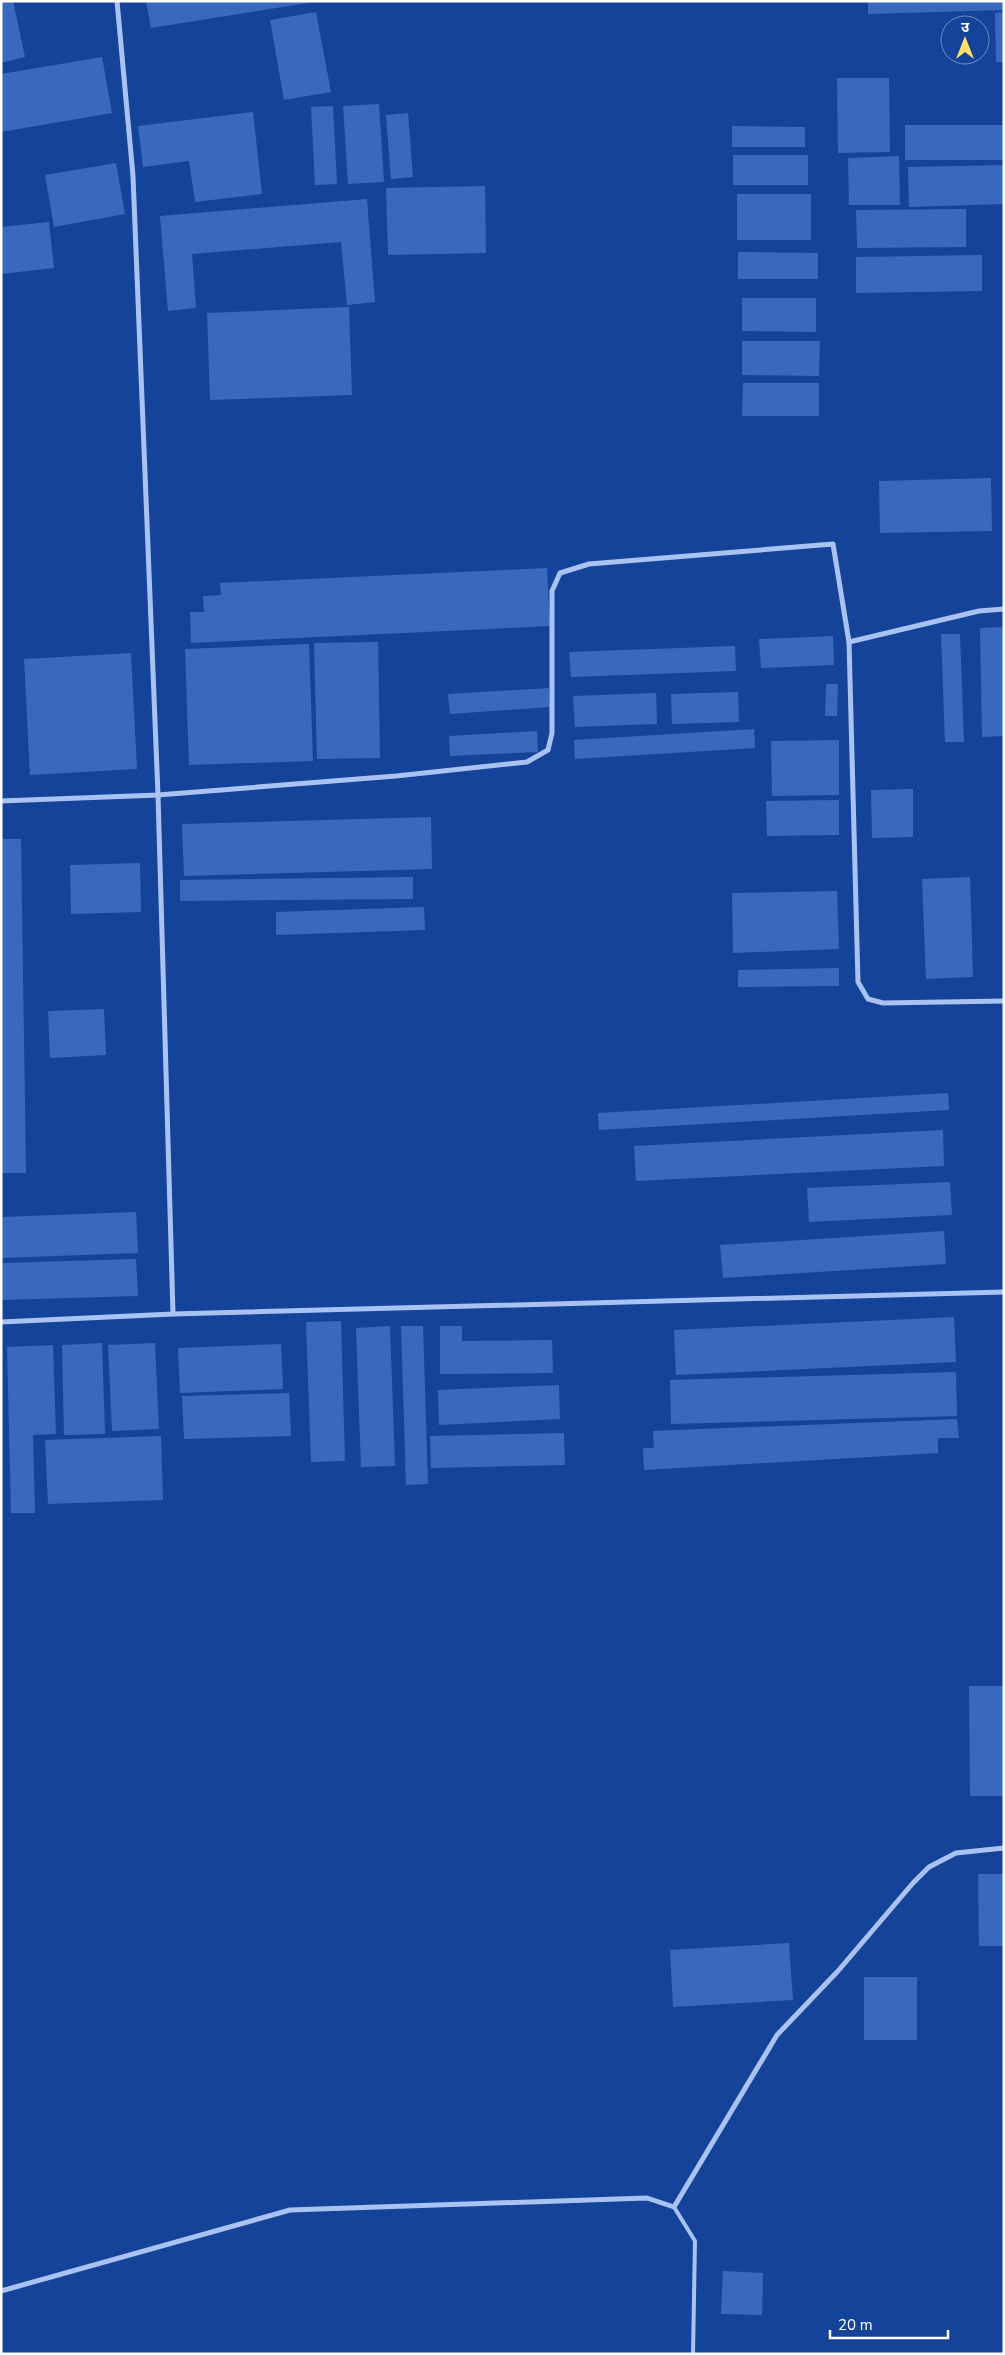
<svg xmlns="http://www.w3.org/2000/svg" width="1005" height="2355" font-family="'Nunito Sans','Noto Sans Devanagari',sans-serif">
<rect width="100%" height="100%" fill="#154399"/>
<g fill="#3969be">
<path d="M1,1H13L25,57L1,63Z"/>
<path d="M146,1H314V2L151,28Z"/>
<path d="M868,1H1004V10L868,14Z"/>
<path d="M316,12L331,92L284,100L270,20Z"/>
<path d="M1004,12V62H996L995,13Z"/>
<path d="M102,57L112,113L1,132V74Z"/>
<path d="M837,78H889L890,152L838,153Z"/>
<path d="M379,104L384,182L348,184L343,106Z"/>
<path d="M333,106L337,184L315,185L311,107Z"/>
<path d="M253,112L262,194L195,202L189,161L143,167L138,126Z"/>
<path d="M408,113L413,177L391,179L386,115Z"/>
<rect x="905" y="125" width="99" height="35"/>
<path d="M732,126L805,127V147H732Z"/>
<rect x="733" y="155" width="75" height="30"/>
<path d="M899,156L900,205H849L848,158Z"/>
<path d="M116,163L125,214L54,227L45,175Z"/>
<path d="M1004,165V204L909,207L908,167Z"/>
<path d="M485,186L486,253L388,255L386,188Z"/>
<rect x="737" y="194" width="74" height="46"/>
<path d="M367,199L375,302L347,305L341,242L192,254L196,308L168,311L160,216Z"/>
<path d="M966,209V247L857,248L856,210Z"/>
<path d="M49,222L54,268L1,274V227Z"/>
<path d="M738,252L818,253V279H738Z"/>
<path d="M982,255V291L856,293V257Z"/>
<path d="M742,298H816V332L742,331Z"/>
<path d="M349,307L352,395L210,400L207,313Z"/>
<path d="M742,341H820L819,376L742,375Z"/>
<path d="M743,383H819V416H742Z"/>
<path d="M991,478L992,531L880,533L879,481Z"/>
<path d="M547,568L550,626L191,643L190,612H204L203,596L221,595L220,583Z"/>
<path d="M1004,627V736L982,737L980,628Z"/>
<path d="M941,634H960L964,742H945Z"/>
<path d="M833,636L834,665L761,668L759,639Z"/>
<path d="M378,642L380,758L317,759L314,643Z"/>
<path d="M309,644L313,761L189,765L185,649Z"/>
<path d="M735,646L736,671L571,677L569,652Z"/>
<path d="M131,653L137,769L30,775L24,659Z"/>
<path d="M826,684H838L837,716H825Z"/>
<path d="M549,688L550,707L450,714L448,694Z"/>
<path d="M738,692L739,722L672,724L671,694Z"/>
<path d="M656,693L657,724L575,727L573,696Z"/>
<path d="M754,729L755,748L575,759L574,740Z"/>
<path d="M537,731L538,752L450,756L449,736Z"/>
<path d="M839,740V795L772,796L771,741Z"/>
<path d="M913,789V837L872,838L871,790Z"/>
<path d="M839,800V835L767,836L766,801Z"/>
<path d="M431,817L432,869L184,876L182,824Z"/>
<path d="M1,839H21L26,1173H1Z"/>
<path d="M140,863L141,912L71,914L70,865Z"/>
<path d="M413,877V899L180,901V880Z"/>
<path d="M970,877L973,977L926,979L922,879Z"/>
<path d="M837,891L839,949L733,953L732,893Z"/>
<path d="M424,907L425,930L276,935V912Z"/>
<path d="M839,968V986L738,987V970Z"/>
<path d="M104,1009L106,1055L50,1058L48,1011Z"/>
<path d="M948,1093L949,1110L599,1130L598,1113Z"/>
<path d="M943,1130L944,1166L636,1181L634,1146Z"/>
<path d="M950,1182L952,1215L809,1222L807,1188Z"/>
<path d="M136,1212L138,1253L1,1258V1217Z"/>
<path d="M944,1231L946,1264L723,1278L720,1245Z"/>
<path d="M136,1259L138,1296L1,1300V1263Z"/>
<path d="M954,1317L956,1362L676,1375L674,1330Z"/>
<path d="M341,1321L345,1461L311,1462L306,1322Z"/>
<path d="M390,1326L395,1466L361,1467L356,1328Z"/>
<path d="M401,1326H423L428,1484L406,1485Z"/>
<path d="M440,1326H462V1341L552,1340L553,1373L440,1374Z"/>
<path d="M102,1343L105,1434L64,1435L62,1345Z"/>
<path d="M155,1343L159,1429L112,1431L108,1345Z"/>
<path d="M281,1344L283,1389L180,1393L178,1348Z"/>
<path d="M53,1345L56,1434L33,1435L35,1513H11L7,1347Z"/>
<path d="M956,1372L957,1416L671,1424L670,1380Z"/>
<path d="M559,1385L560,1419L439,1425L438,1390Z"/>
<path d="M289,1393L291,1436L184,1439L182,1396Z"/>
<path d="M957,1419L959,1438H938V1453L644,1470L643,1448H654L653,1431Z"/>
<path d="M564,1433L565,1465L431,1468L430,1436Z"/>
<path d="M161,1436L163,1500L48,1504L45,1440Z"/>
<path d="M969,1686H1004V1796H970Z"/>
<path d="M978,1874H1004V1946H979Z"/>
<path d="M789,1943L793,2000L673,2007L670,1950Z"/>
<rect x="864" y="1977" width="53" height="63"/>
<path d="M723,2271L763,2273L762,2315L721,2314Z"/>
</g>
<g fill="none" stroke-linecap="round" stroke-linejoin="round">
<path stroke="#a8c3f2" stroke-width="4" d="M674,2207L695,2241L693,2354"/>
<g stroke="#a8c3f2" stroke-width="5">
<path d="M117,1L133,176L158,795L173,1314"/>
<path d="M849,642L979,611L1004,609"/>
<path d="M1,801L158,795L396,776L527,762L548,750L552,733V591L560,573L589,564L833,544L849,642L858,982L868,999L883,1003L1004,1001"/>
<path d="M1,1322L173,1314L1004,1292"/>
<path d="M1,2291L290,2210L647,2198L674,2207L777,2035L838,1971L913,1883L929,1867L956,1853L1004,1848"/>
</g>
</g>
<rect width="1005" height="2355" fill="none" stroke="#ffffff" stroke-width="5"/>
<g transform="translate(965 40)"><circle r="24" fill="#154399" stroke="#738ec2"/>
<path d="M0-4L9 19L0 12L-9 19Z" fill="#ffe169"/>
<text y="-8" font-size="14" font-weight="bold" text-anchor="middle" fill="#ffffff">उ</text>
</g>
<path d="M830 2330v8h118v-8" fill="none" stroke="#ffffff" stroke-width="2.5"/>
<text x="838" y="2330" font-size="15" fill="#ffffff" stroke="#154399" stroke-width="4" paint-order="stroke">20 m</text>
</svg>
